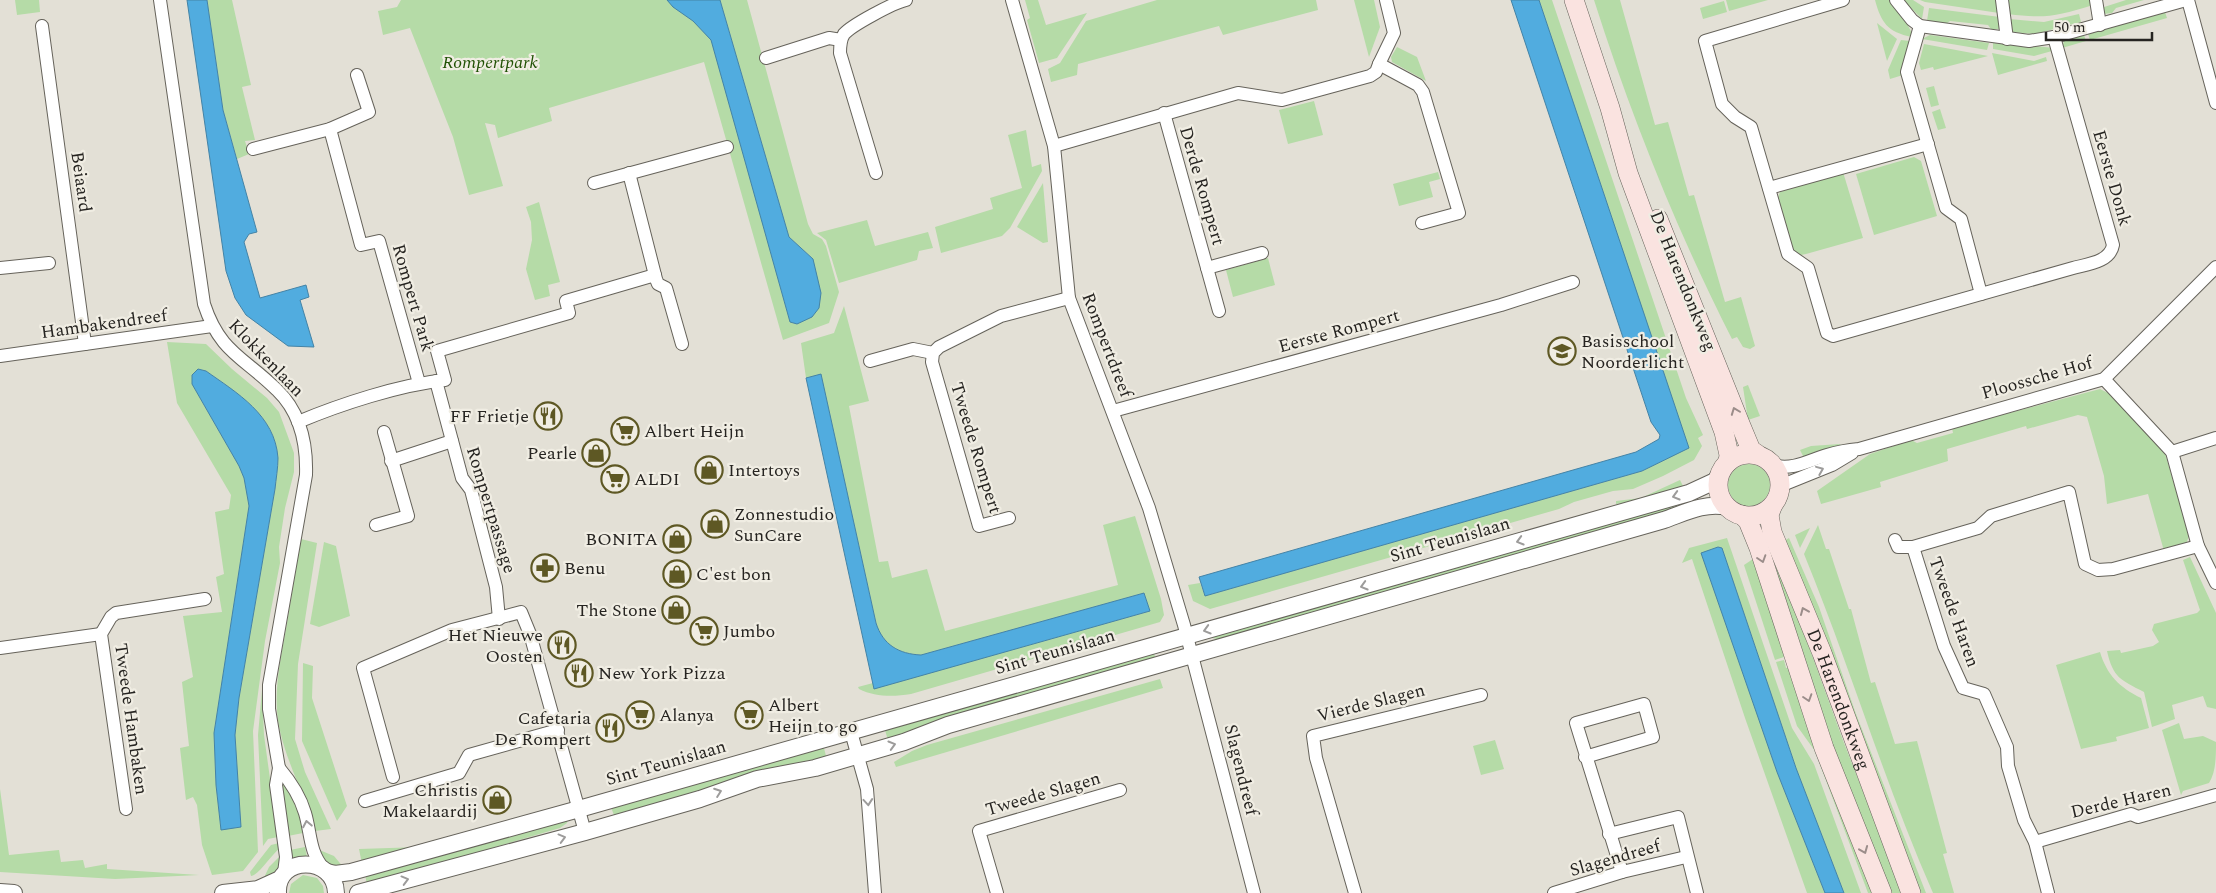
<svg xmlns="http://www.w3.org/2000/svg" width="2216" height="893" font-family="Spectral,serif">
<rect width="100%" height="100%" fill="#e3e0d6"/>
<g fill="#b5dba7" fill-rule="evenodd">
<path d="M15,0H39L40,12L17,15Z"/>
<path d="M207,0H232L251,85L242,87L255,140L245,141L249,154L237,159L223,110Z"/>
<path d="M401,0H703L790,322L797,324L813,259L789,237L720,0H747L808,224L813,234L822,239L826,246L839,292L829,323L783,340L704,62L549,108L552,121L498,138L495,125L485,123L503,186L469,195L453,137L410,28L383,35L378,11L397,7Z"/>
<path d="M1025,0H1038L1046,25L1087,13L1057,58L1039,63L1027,20L1030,18Z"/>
<path d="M1157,0H1316L1318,10L1223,35L1219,26L1078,64L1077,75L1051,82L1048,69L1060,63L1086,21Z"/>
<path d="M1354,0H1374L1380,27L1369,57Z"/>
<path d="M1539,0H1552L1686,398L1703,435L1698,438L1702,446L1694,460L1663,476L1633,489L1613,491L1574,502L1559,509L1210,609L1193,601L1188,585L1200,583L1205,596L1642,471L1688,448Z"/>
<path d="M1594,0H1620L1655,125L1668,122L1689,196L1694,195L1725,302L1741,297L1755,346L1750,349L1743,347L1737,337L1732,339C1677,231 1631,116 1594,0Z"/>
<path d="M1726,0H1768L1729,11Z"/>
<path d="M1875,0H1889C1895,10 1913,27 1912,37C1887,32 1881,22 1875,0Z"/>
<path d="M1903,0H1913L1924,7L1922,19Z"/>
<path d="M1920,0H1998L1999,13L1925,2Z"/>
<path d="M2006,0H2092L2093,5C2057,16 2045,19 2008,14Z"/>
<path d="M2126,0H2144L2116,8L2112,13L2104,14L2101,8Z"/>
<path d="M1724,1L1727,12L1703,19L1700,8Z"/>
<path d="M1929,8L2000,17V29H1991L1988,25L1950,21L1946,24L1927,21Z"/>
<path d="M2165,12L2167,18L2090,40L2088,34Z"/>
<path d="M2079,14L2081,22L2035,34L2012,32L2009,19L2044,22Z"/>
<path d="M1877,23L1897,39L1887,61Z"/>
<path d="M1930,35L1989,43L1987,50L1922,39Z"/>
<path d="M2084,35L2086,41L2062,48L2064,41Z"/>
<path d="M1901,40L1910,41L1903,75L1890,79L1888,70Z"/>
<path d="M1993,43C2002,44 2048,47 2051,48L2052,51L2034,56L1993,49Z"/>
<path d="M1924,44L1988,56L1934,70L1933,67L1921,70L1919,63Z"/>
<path d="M1397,47L1417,57L1426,81L1392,62L1391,57Z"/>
<path d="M1992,53L2034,61L2046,57L2047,61L1998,75Z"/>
<path d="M1934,86L1939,105L1931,107L1926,88Z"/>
<path d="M1314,101L1323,135L1288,144L1279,110Z"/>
<path d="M1940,109L1946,128L1938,130L1932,112Z"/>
<path d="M1026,130L1032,167L1041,164L1042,171L1010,228L1002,236L941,253L935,227L993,209L990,198L1022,188L1008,135Z"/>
<path d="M1914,157L1921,161L1937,216L1874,235L1856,174Z"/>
<path d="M1438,172L1440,179L1429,182L1433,197L1399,206L1393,184Z"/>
<path d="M1843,172L1863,238L1806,254L1801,255L1793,250L1777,200L1780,192Z"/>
<path d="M1043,183L1048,242L1043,243L1017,227Z"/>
<path d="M539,202L560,282L548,285L550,296L535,300L526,269L532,240L531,222L526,207Z"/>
<path d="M867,220L875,246L928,232L933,248L919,251L917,260L839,283L826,240L817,233Z"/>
<path d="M1268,258L1275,285L1233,297L1226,270Z"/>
<path d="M844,306L869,401L849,406L879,562L888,561L892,578L927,569L945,631L1118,585L1103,525L1135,516L1161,599L1164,615L1160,622L911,694C893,697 875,697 859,689L858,687L873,683L874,688L1150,611L1144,593L921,655C899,654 883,645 876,623L821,375L806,378L801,343L834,333Z"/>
<path d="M167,342L206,344L232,369L267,398L279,412L294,453V472L285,508L279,547L280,563L265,641L253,731L258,852L243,871L212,875L202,845L197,805L193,797L186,800L180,748L189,746L182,682L193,677L183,616L222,612L216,577L224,574L215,512L229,509L231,495L177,403ZM198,369L206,371C237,393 275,415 278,458C278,468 276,479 275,489L239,698L235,735L241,827L221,829L216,785L214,733L249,506L244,478L239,466L192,384V375Z"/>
<path d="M1748,385L1760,416L1748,420L1743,387Z"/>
<path d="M2100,389L2110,394L2165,453L2189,536L2186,544L2164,551L2148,494L2107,504L2104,476L2087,417L2078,415L2027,429L2026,426L1947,449L1948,461L1880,482L1881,487L1821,504L1817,491L1870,454L1911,440L1917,443L1953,433L1952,428Z"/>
<path d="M1840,444L1841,446L1804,458L1800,450L1811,446Z"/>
<circle cx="1749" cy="485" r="21"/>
<path d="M1680,480L1684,488L1650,499L1616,504V501L1641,498Z"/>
<path d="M1688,497L1691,505L1221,640L1209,637Z"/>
<path d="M1818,525L1826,549H1829L1849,609H1851L1871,683L1875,682L1895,744L1917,741L1947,853L1943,854L1954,893H1933C1884,782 1850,666 1804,554Z"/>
<path d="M1810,528L1800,548L1795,535Z"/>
<path d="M1727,538L1792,728L1814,764L1861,893H1844L1796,768L1722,548L1718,547L1702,554L1777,772L1825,893H1807L1745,718L1692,559L1682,563L1689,548Z"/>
<path d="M1789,538L1819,607L1856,714L1926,893H1920L1780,543Z"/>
<path d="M301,539L317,543L298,664L295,739L305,772L331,829L315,831C306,797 288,766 280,731C272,697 280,662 286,629C291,599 296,569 301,539Z"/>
<path d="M324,542L336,546L350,616L319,627L310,624Z"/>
<path d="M1773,548L1844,743L1903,893H1889L1832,747L1766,552Z"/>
<path d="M1756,557L1771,600L1784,657L1775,660L1744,565Z"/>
<path d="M2190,557L2216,613V709L2207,707L2203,696L2172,705L2175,719L2152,727L2144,692C2121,680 2113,678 2107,651L2120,650L2121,653L2153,646L2159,642L2152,630L2154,624L2197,613L2200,610L2183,560Z"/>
<path d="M1153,649L1156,661L888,740L884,727Z"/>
<path d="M2100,652C2107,675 2119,687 2141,698L2149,728L2116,737L2117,741L2081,749L2056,665Z"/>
<path d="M1784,660L1786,668H1789L1873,893H1868L1815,751L1797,726L1776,662Z"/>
<path d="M303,663L313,666L312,698L347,806L337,821L302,741Z"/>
<path d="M1160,679L1163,688L896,767L894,762L912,751L927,745Z"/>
<path d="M262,690L264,735L278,837L268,839L263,846L258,735Z"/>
<path d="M2179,723L2184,739L2203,736L2216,742C2216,756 2216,772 2209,783L2183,791L2181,795L2162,730Z"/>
<path d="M1495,740L1504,769L1481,775L1473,746Z"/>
<path d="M823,744L827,760L632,813L614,815L610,805Z"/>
<path d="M282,783L286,784L298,811L303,833L288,836Z"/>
<path d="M0,789L9,855L59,850L61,862L83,860L85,868L107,864V869L199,875L115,879L0,872Z"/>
<path d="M568,819L567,823L560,828L367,885L365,874Z"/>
<path d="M483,827L484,830L362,864L359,849L420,847L470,833Z"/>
<path d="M279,843L280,848C271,855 259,875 251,876L250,872L271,845Z"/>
<path d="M305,847L307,857L291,860L290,850Z"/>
<path d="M317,849L334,856L344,868L328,864Z"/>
<path d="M281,855C279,871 276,874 262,882L269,867Z"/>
<path d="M303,875L317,878L323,886L324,893H289L291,884Z"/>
</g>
<g fill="#51acdf" stroke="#4483a6">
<path d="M187,0H207L223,110L257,232L249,234L244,242L260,298L306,285L309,297L300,300L314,347L288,346L246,315L235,298L226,271Z"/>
<path d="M667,0H720L789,237L813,259L821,293L819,308L812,317L797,324L790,322L711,40L693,21L673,7Z"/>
<path d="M1511,0H1539L1689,448L1642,471L1205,596L1199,577L1636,452L1659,439L1660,435L1651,422Z"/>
<path d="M198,369L206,371C237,393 275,415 278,458C278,468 276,479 275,489L239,698L235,735L241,827L221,830L216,785L214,733L249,506L244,478L239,466L192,384V375Z"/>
<path d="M821,374L876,623C883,645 899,654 921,655L1144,593L1150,611L874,689L806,378Z"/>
<path d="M1718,547L1722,548L1796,768L1844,893H1825L1777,772L1701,553Z"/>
</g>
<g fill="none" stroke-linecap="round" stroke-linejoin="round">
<g stroke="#66635b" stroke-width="14">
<g id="minor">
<path d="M160,0L204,304C220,353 244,357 277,390C300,412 307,444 306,475L269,685V709L279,768L276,785L286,857L284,873"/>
<path d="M1012,0L1054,146L1069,298L1149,508L1184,625L1254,893"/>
<path d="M1843,0L1705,41L1722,104L1735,117L1751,127L1788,254L1808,268L1827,333L1833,336L2073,268C2088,264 2110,262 2113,245L2054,37"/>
<path d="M1896,0L1912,20L1920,26L2029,41L2054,37L2186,0"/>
<path d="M2002,0L2007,39"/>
<path d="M2096,0L2100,25"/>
<path d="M2188,0L2216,103"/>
<path d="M42,26L85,344"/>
<path d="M1920,26L1907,72L1946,208L1961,219L1981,294"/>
<path d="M766,58L829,38L841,40"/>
<path d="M1379,64L1394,33L1386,0"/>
<path d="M1164,113L1219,311"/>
<path d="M330,129L361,245L379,241L419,383"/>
<path d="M1054,146L1238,93L1282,100L1370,76L1376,72L1379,64L1418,85L1423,92L1459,213L1422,223"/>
<path d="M253,149L330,129L369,112L357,75"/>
<path d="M629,173L656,279L658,284L666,288L682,344"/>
<path d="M876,173L840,53C840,47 840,40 844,34C852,25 893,3 906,0"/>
<path d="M594,183L727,147"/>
<path d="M1769,188L1928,144"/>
<path d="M0,268L49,263"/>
<path d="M1207,268L1262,253"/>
<path d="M0,356L212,326"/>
<path d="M870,361L913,349L933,353"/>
<path d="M2104,379L2172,452L2198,546L2216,583"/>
<path d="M436,381L462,478L471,490L496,587L499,619"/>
<path d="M1113,411L1501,305L1573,282"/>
<path d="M298,422C341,404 399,385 445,380L437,351L569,313L566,301L655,275"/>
<path d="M2172,452L2216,438"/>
<path d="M391,461L452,441"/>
<path d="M1773,465C1792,471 1810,460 1827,455C1837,452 1848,450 1859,449L2104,379L2216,267"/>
<path d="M1780,489L1785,484L1832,465L1852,453"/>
<path d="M1009,518L979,526L932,362L933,353L939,347L1001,316L1069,298"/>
<path d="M376,525L408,516L384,432"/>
<path d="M1895,540L1898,547H1913L1978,528L1991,516L2069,492L2085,564L2098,570L2113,569L2198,546"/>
<path d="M1913,547L1944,646L1963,688L1984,694L2007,747L2008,766L2024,820L2035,842L2048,893"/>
<path d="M0,648L101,634"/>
<path d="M851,732L867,789L875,893"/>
<path d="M1585,757L1653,737L1644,704L1576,723L1622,872"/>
<path d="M279,768C290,781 300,796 305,813C311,833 309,852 324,869"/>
<path d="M393,777L363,668L452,630L521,612L530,634L585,832"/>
<path d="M365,801L459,773L469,755L558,730"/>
<path d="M126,809L101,634L111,617L116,613L205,599"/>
<path d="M1609,834L1678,817L1697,893"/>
<path d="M2035,842L2131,814L2138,817L2216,795"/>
<path d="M997,893L979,831L1120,790"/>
<path d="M1355,893L1316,758L1313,736L1481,695"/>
<path d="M1554,893L1622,872L1686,857"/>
</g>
</g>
<g stroke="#66635b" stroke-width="18">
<g id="tertiary">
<path d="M327,872L335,874L351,872L579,809L1689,493L1715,481L1719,475"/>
<path d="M0,892L14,893"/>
<path d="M223,893L258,889L280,879"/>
<path d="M278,893C276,855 335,855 336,893"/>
<path d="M358,893L585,832L700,799L757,779L815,768L904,742L948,725L1664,520C1684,513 1705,502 1727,507"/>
</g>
</g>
<g stroke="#66635b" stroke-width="20">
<g id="secondary">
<path d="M1574,0L1610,108L1628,173L1724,432L1729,455L1728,462"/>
<path d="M1658,219L1741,426L1751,450L1757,454"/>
<circle cx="1749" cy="485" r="31"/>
<path id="s1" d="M1772,507L1769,515L1772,532L1822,653L1911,893"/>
<path d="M1742,515L1748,521L1759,548L1824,748L1882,893"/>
</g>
</g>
<use href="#minor" stroke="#fff" stroke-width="12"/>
<use href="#tertiary" stroke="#fff" stroke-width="16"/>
<use href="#secondary" stroke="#fae3e0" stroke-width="19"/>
</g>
<defs><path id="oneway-chevron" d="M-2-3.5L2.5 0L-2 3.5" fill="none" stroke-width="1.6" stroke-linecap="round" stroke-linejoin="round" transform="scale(1.25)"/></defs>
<g stroke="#9b8d8a">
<use href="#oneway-chevron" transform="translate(1735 411) rotate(-111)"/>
<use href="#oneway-chevron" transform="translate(1762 559) rotate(72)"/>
<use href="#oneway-chevron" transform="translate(1804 611) rotate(-113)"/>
<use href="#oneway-chevron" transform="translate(1808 698) rotate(72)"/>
<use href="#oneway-chevron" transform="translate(1864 850) rotate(68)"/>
</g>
<g stroke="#9d9c9b">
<use href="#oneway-chevron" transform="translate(1820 470) rotate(-22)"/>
<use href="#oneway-chevron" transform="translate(1676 496) rotate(164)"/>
<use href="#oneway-chevron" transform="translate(1520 541) rotate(164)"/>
<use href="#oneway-chevron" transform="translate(1364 586) rotate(164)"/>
<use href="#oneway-chevron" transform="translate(1207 630) rotate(164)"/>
<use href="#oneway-chevron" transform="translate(892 745) rotate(-16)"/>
<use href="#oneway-chevron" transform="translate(718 792) rotate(-20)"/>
<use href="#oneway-chevron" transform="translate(868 802) rotate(85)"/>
<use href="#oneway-chevron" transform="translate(307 824) rotate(-101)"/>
<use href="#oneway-chevron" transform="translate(562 838) rotate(-15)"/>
<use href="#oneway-chevron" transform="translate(405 880) rotate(-15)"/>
</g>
<defs>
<g id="school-ring" transform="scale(1.4375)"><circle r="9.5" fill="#f0ede3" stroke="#5e5824" stroke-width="1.5"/><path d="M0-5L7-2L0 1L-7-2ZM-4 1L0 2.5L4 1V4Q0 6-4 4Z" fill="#5e5824"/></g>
<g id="restaurant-ring" transform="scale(1.4375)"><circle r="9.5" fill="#f0ede3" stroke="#5e5824" stroke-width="1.5"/><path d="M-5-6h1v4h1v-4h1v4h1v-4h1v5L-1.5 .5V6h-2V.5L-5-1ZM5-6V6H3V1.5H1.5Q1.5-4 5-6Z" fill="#5e5824"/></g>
<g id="supermarket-ring" transform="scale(1.4375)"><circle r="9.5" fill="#f0ede3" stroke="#5e5824" stroke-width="1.5"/><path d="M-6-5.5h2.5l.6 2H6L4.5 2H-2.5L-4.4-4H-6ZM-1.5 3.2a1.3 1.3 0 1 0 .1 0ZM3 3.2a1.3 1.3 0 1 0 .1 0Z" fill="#5e5824"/></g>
<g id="shop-ring" transform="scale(1.4375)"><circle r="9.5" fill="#f0ede3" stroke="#5e5824" stroke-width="1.5"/><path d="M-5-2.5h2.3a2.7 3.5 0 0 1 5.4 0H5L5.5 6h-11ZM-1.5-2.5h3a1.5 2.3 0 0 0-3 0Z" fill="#5e5824"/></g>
<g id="pharmacy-ring" transform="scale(1.4375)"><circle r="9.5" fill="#f0ede3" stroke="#5e5824" stroke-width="1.5"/><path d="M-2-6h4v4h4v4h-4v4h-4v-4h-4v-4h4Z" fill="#5e5824"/></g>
</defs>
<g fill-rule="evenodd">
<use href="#school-ring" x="1562" y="351"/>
<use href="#restaurant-ring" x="548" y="416"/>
<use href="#supermarket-ring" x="625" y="431"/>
<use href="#shop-ring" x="596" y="453"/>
<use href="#shop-ring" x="709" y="470"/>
<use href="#supermarket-ring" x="615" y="479"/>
<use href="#shop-ring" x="715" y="524"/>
<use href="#shop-ring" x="677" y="539"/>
<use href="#pharmacy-ring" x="545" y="568"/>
<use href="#shop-ring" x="677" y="574"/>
<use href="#shop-ring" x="676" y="610"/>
<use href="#supermarket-ring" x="704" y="631"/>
<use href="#restaurant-ring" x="562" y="645"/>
<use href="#restaurant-ring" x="579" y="673"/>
<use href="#supermarket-ring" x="640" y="715"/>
<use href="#supermarket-ring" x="749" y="715"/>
<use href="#restaurant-ring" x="610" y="728"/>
<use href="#shop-ring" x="497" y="800"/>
</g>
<g text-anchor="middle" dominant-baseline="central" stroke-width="4.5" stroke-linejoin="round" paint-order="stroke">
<g font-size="18" font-style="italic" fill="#215205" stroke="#f0ede3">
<text x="490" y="62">Rompertpark</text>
</g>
<g font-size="18" fill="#262421" stroke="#f0ede3">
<text transform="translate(2112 178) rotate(74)">Eerste Donk</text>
<text transform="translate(81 182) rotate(82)">Beiaard</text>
<text transform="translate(1202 186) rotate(74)">Derde Rompert</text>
<text transform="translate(1683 281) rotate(68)">De Harendonkweg</text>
<text transform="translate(413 298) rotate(74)">Rompert Park</text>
<text transform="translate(104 324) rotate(-8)">Hambakendreef</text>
<text transform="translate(1339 331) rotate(-15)">Eerste Rompert</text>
<text transform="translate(1107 345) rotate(69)">Rompertdreef</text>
<text transform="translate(266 358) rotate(46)">Klokkenlaan</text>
<text transform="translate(2037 378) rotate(-16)">Ploossche Hof</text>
<text transform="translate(976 448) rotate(73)">Tweede Rompert</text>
<text transform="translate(491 510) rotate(73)">Rompertpassage</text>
<text transform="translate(1450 540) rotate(-16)">Sint Teunislaan</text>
<text transform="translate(1954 612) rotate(70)">Tweede Haren</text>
<text transform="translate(1055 652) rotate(-16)">Sint Teunislaan</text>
<text stroke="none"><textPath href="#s1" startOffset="206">De Harendonkweg</textPath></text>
<text transform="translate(1371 703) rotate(-14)">Vierde Slagen</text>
<text transform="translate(131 719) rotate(82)">Tweede Hambaken</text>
<text transform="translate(666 763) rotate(-16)">Sint Teunislaan</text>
<text transform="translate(1241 770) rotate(76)">Slagendreef</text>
<text transform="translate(1043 794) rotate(-16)">Tweede Slagen</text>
<text transform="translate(2121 801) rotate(-13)">Derde Haren</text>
<text transform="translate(1615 858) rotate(-16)">Slagendreef</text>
</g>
<g font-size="18" fill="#262421" stroke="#f0ede3" text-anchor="start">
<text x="1581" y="341">Basisschool<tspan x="1581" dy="21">Noorderlicht</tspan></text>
<text x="529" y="416" text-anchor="end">FF Frietje</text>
<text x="644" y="431">Albert Heijn</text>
<text x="577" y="453" text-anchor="end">Pearle</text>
<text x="728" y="470">Intertoys</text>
<text x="634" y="479">ALDI</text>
<text x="734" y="514">Zonnestudio<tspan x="734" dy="21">SunCare</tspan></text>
<text x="658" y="539" text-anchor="end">BONITA</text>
<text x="564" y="568">Benu</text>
<text x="696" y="574">C'est bon</text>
<text x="657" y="610" text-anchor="end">The Stone</text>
<text x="723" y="631">Jumbo</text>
<text x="543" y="635" text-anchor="end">Het Nieuwe<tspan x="543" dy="21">Oosten</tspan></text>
<text x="598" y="673">New York Pizza</text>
<text x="768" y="705">Albert<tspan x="768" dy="21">Heijn to go</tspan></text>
<text x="659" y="715">Alanya</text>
<text x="591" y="718" text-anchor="end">Cafetaria<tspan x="591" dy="21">De Rompert</tspan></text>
<text x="478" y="790" text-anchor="end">Christis<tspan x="478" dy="21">Makelaardij</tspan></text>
</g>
</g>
<path d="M2046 32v8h106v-8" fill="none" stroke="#262421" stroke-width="2.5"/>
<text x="2054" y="32" font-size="15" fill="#262421" stroke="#f0ede3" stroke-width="4" paint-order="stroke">50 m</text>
</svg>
